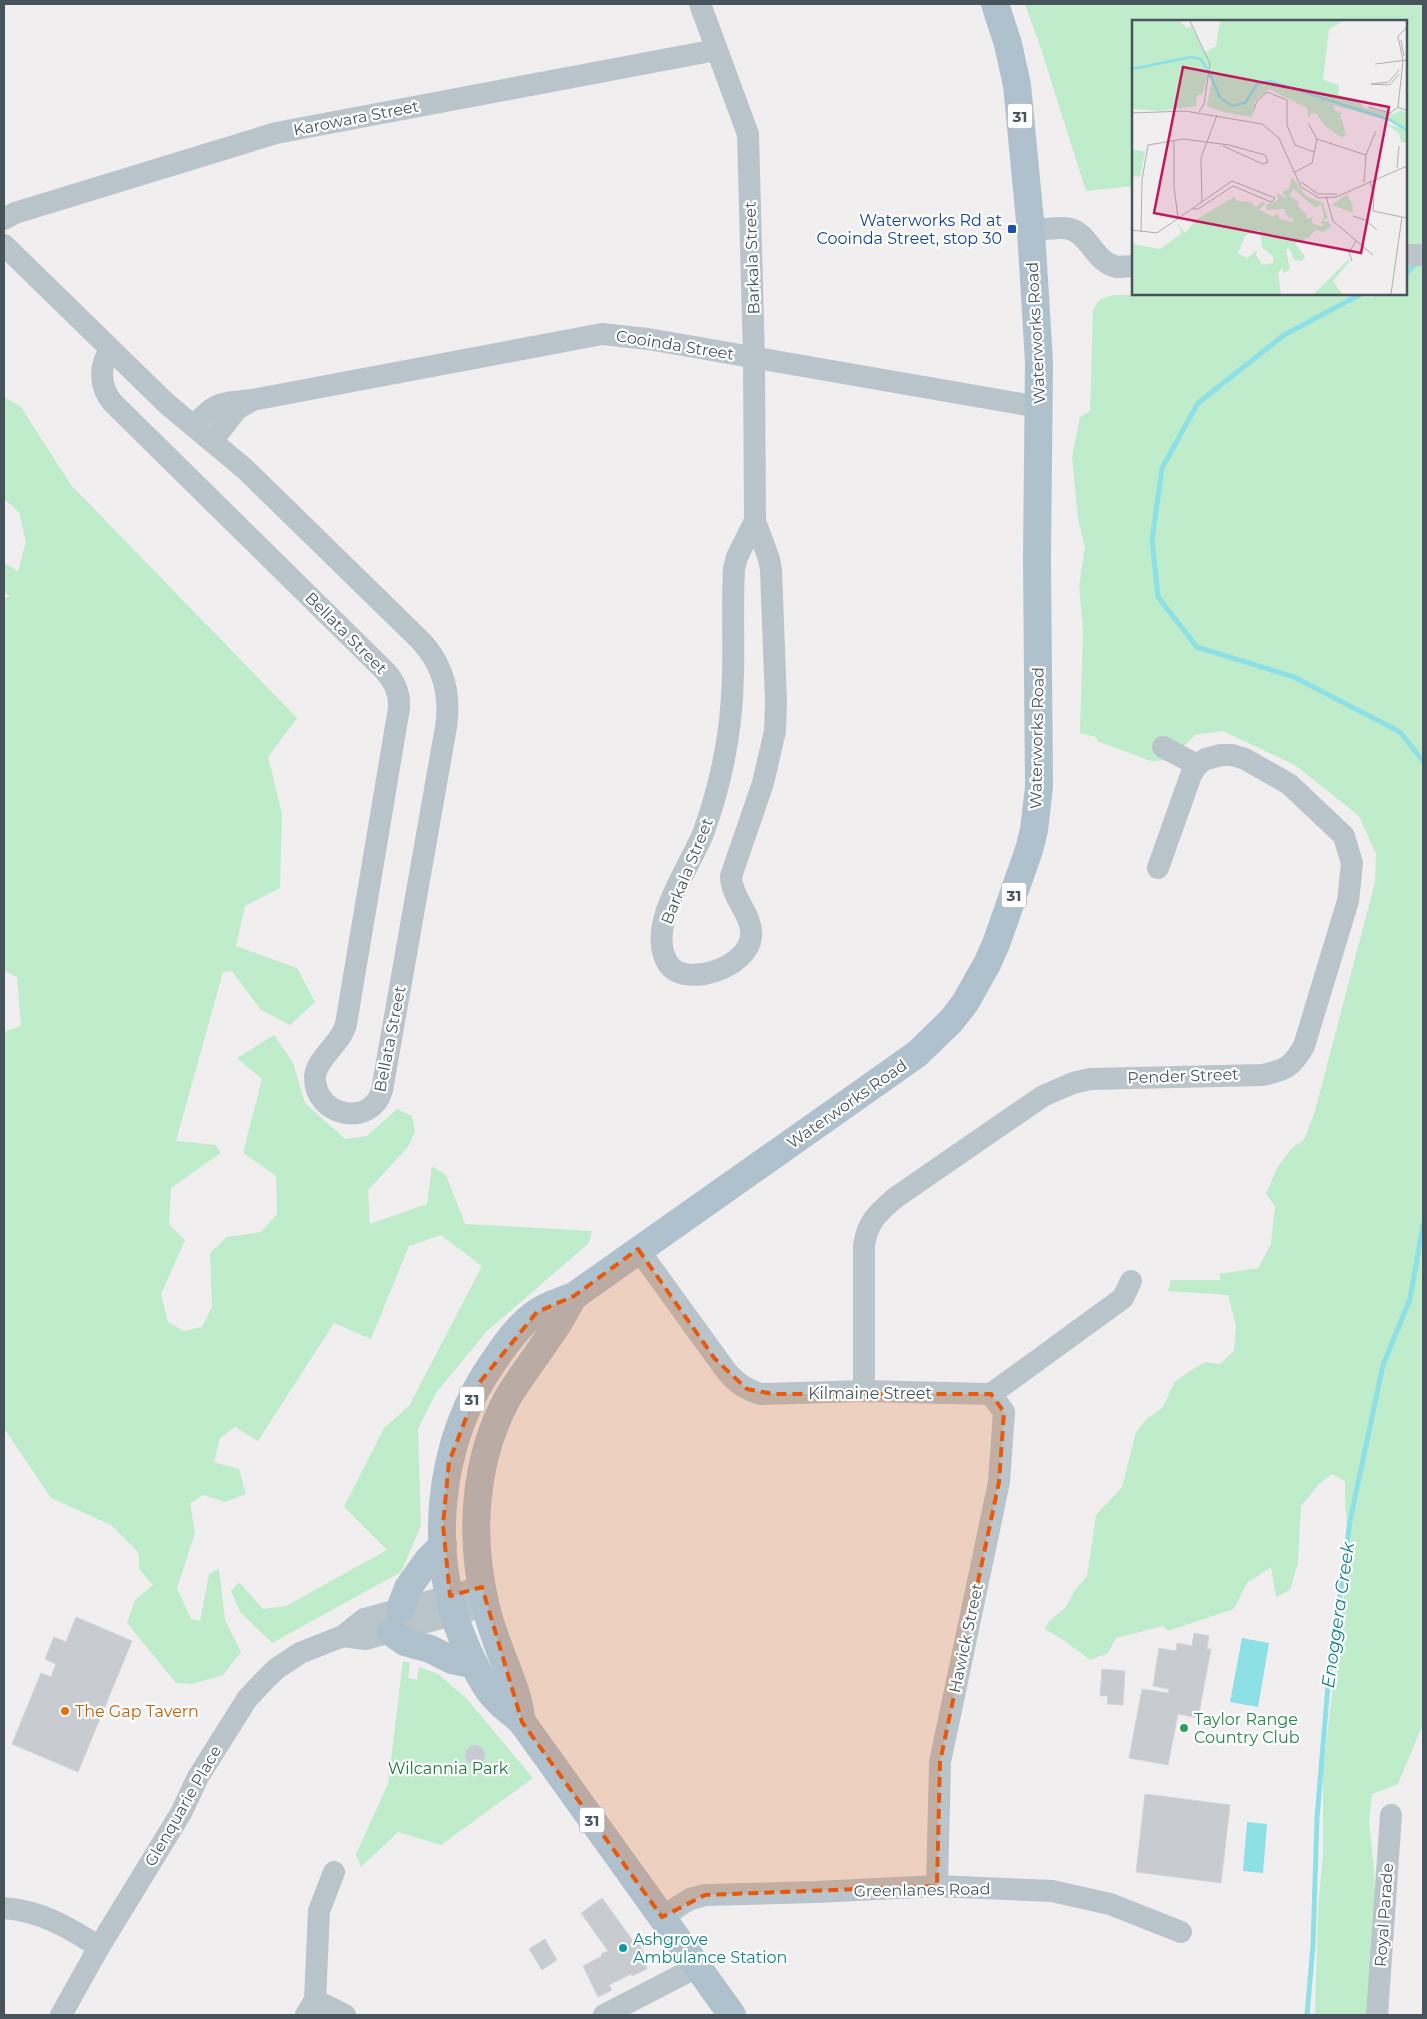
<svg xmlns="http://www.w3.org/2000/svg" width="1427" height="2019" font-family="Montserrat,sans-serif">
<rect width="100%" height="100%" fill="#f1eeef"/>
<g fill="#bfecca">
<path d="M1025,4H1423V1724L1398,1784L1372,1794L1369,1822L1374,1868L1376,1921L1372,2015H1315L1318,1908L1323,1855V1769L1350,1545L1345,1505V1481L1332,1474L1320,1483L1301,1506L1298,1563L1290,1590L1276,1597L1271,1567L1247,1583L1234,1609L1168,1631L1163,1626L1116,1638L1108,1653L1090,1660L1065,1641L1045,1629L1049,1621L1065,1608L1075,1590L1087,1576L1096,1515L1122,1487L1136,1432L1147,1419L1163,1407L1175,1381L1205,1362L1220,1364L1234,1351L1236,1326L1228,1295L1168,1291L1171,1280H1221L1219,1274L1258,1268L1271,1244L1275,1206L1266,1194L1277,1168L1291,1149L1304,1140L1315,1111L1375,882L1376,854L1359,816L1295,765L1223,731L1195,735L1170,760L1151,761L1097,741L1096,737L1080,733L1083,630L1079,586L1085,548L1078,519L1072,457L1080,417L1090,411L1093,311C1097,300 1102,298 1114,295L1305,294L1373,297L1374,294H1406V21H1133V186L1086,191L1040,46Z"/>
<path d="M4,397L21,407L71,485L297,718L268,757L282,814L280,888L245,906L236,946L297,968L315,1002L290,1025L261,1010L232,971L223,972L176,1141L216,1145L221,1153L171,1188L169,1224L185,1240L161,1294L168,1322L184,1331L202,1327L212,1307L210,1253L227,1237L261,1232L277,1214L276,1176L243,1153L262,1079L237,1058L274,1035L293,1063L305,1103L345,1139L367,1136L397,1109L412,1116L415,1131L408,1147L368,1190L370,1224L427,1204L432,1166L446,1175L465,1224L592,1231L589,1243L487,1331L436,1393L418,1429L421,1526L401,1572L272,1643L240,1612L231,1591L239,1582L263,1609L286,1606L387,1550L344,1507L384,1428L409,1406L482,1266L441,1235L409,1246L371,1339L334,1323L258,1441L235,1427L220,1438L214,1462L239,1469L246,1494L225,1502L203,1495L190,1503L195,1533L177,1588L191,1619L200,1621L209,1574L219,1569L225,1620L241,1652L223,1675L192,1684L176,1683L127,1623L135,1600L153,1585L140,1570L138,1552L111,1525L51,1498L4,1428V1032L21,1026L17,977L4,971V597H10L4,591V563L18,571L26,542L19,512L4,499Z"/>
<path d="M403,1661L410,1663L408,1678L417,1680L419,1667L438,1674L466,1698L533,1778L441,1845L398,1832L361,1867L356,1854L388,1784Z"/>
</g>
<g fill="#8ee0e7">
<path d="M1242,1638L1269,1643L1258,1707L1230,1702Z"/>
<path d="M1247,1822L1267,1824L1263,1873L1243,1871Z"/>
</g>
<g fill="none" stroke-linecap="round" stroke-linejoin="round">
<g stroke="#8ee0e7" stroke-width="5">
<path d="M1406,274L1416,263"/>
<path d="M1361,294L1284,335L1198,403L1162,468L1152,540L1158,597L1197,647L1294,677L1400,732L1423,761"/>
<path d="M1307,2015L1313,1946L1317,1818L1328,1685L1350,1521L1383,1365L1410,1299L1423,1225"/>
</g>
</g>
<g fill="#c8ccd1" stroke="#d3d5d9">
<path d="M76,1617L132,1641L78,1772L12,1744L41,1673L51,1677L56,1664L45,1659L54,1637L66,1642Z"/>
<path d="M1194,1633L1209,1636L1207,1649H1211L1198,1718L1178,1714L1168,1765L1129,1758L1142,1689L1168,1693L1169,1689L1153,1686L1159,1648L1176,1651L1177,1643L1192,1646Z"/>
<path d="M1102,1669L1125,1671L1123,1705L1107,1704L1108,1696H1100Z"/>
<circle cx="475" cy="1755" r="10"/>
<path d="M1145,1794L1230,1805L1221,1883L1136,1872Z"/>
<path d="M602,1898L636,1945L639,1943L649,1964L646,1966L647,1969L632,1976L631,1974L609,1985L612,1990L598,1997L583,1966L602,1956L601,1954L608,1951L581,1913Z"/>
<path d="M545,1939L557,1960L542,1970L529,1949Z"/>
</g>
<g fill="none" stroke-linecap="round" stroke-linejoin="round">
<g stroke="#bac5cb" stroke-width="22">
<path d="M700,4L748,134L754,358L755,521L769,559L771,570L776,702L775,731L763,783L731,876C731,898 753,915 751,936C749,968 682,990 667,962C646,924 691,866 704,831C722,781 732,728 733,675C734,640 732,604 734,569L737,557L755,521"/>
<path d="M4,219L15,213L276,133L716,50"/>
<path d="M1031,231C1043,230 1058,226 1070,229C1090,234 1095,264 1118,267C1122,267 1128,266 1133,266"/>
<path d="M4,245L167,404L245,469L421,641C443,665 451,694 446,727L382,1090C371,1129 314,1116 315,1077C316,1058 342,1043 346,1024L399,708C400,694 395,682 385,671L112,402C100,387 98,365 111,350"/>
<path d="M1406,255H1423"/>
<path d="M194,426C216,401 220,404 252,400L602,334L648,339L1039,407"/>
<path d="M212,441L237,409L251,401"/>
<path d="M1158,868L1191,775L1197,765"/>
<path d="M638,1249L727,1372C737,1384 746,1389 760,1394L864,1391L991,1394L1123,1298L1131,1281"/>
<path d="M864,1391V1245C868,1221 877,1214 895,1198L1043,1096L1073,1083L1090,1079L1262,1075C1286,1070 1292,1067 1304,1046L1348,901L1352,863L1344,836L1289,784L1245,759L1232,755H1221L1206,759L1197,765L1163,747"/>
<path d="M343,1636L366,1639L485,1606"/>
<path d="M937,1886L940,1762L999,1482L1004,1412L991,1394"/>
<path d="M4,1908C41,1911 68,1927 99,1947"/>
<path d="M662,1917L690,1899L705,1895L816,1892L937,1886L1052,1891L1110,1904L1181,1932"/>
<path d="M315,2000L345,2015"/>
<path d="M61,2015L99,1947L181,1813L198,1777L247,1699L261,1684L276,1669L300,1653L343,1636L364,1619L482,1587"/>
<path d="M306,2015L315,2000L319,1911L334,1872"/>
<path d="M604,2015L697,1967"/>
<path d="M1377,2015L1391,1815"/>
</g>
<g stroke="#afc1cc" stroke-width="28">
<path d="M400,1609L408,1588L428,1560L443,1545"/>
<path d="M391,1632L405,1642L430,1649L452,1660L475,1665"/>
<path d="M522,1722C520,1710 518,1697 513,1685C504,1659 492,1634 486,1607C469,1537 473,1461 508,1397C522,1374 538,1354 553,1331C561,1320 567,1307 574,1296"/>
<path d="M732,2015L522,1722C514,1714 504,1708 497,1700C484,1687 475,1667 468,1651C425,1558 436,1441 496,1358C507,1342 520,1324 536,1313C546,1305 562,1301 574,1296L917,1054L951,1021L965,1003L987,964L996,944L1029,850L1034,830L1039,787L1037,559L1039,362L1031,231L1017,85L1008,44L995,4"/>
</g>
</g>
<path fill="#e8590c" fill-opacity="0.2" stroke="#e8590c" stroke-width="4" stroke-dasharray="10 6" stroke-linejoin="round" d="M638,1249L715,1359L747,1389L773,1394H991L1004,1412L999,1482L940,1762L937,1886L705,1895L662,1917L522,1722L482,1587L450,1596L443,1525L449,1462L480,1382L537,1312L574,1296Z"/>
<rect fill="#1a4fb4" stroke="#fff" stroke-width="2" x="1007" y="224" width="10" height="10" rx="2.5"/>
<circle fill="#e8710a" stroke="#fff" stroke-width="2" cx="65" cy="1711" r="5"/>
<circle fill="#2e9e5b" stroke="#fff" stroke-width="2" cx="1184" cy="1728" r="5"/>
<circle fill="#0f9aa8" stroke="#fff" stroke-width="2" cx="623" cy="1948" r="5"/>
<g text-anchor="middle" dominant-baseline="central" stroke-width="4.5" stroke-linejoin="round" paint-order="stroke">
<g fill="#fff" stroke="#7e878c" stroke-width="1">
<rect x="1007.5" y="103.5" width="25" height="25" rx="4"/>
<rect x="1001.5" y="882.5" width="25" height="25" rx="4"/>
<rect x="459.5" y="1386.5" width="25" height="25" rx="4"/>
<rect x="579.5" y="1807.5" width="25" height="25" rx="4"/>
</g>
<g font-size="15" font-weight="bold" fill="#47545b">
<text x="1020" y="116">31</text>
<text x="1014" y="895">31</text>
<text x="472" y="1399">31</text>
<text x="592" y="1820">31</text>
</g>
<g font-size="16" fill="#47545b" stroke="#fff">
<text transform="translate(356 118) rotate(-11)">Karowara Street</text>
<text transform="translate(752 258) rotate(-92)">Barkala Street</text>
<text transform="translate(1036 333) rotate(-93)">Waterworks Road</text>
<text transform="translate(675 345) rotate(9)">Cooinda Street</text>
<text transform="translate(346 633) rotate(45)">Bellata Street</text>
<text transform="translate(1037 738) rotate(-89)">Waterworks Road</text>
<text transform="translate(687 871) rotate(-68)">Barkala Street</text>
<text transform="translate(390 1039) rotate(-79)">Bellata Street</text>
<text transform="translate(1183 1076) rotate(-2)">Pender Street</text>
<text transform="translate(847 1104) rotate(-35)">Waterworks Road</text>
<text x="870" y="1393">Kilmaine Street</text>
<text transform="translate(966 1638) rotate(-78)">Hawick Street</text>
<text transform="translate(183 1806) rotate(-60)">Glenquarie Place</text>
<text transform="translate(922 1890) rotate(-1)">Greenlanes Road</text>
<text transform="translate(1384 1915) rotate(-86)">Royal Parade</text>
</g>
<g font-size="16" fill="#164399" stroke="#fff" text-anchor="end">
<text x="1002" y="220">Waterworks Rd at<tspan x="1002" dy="18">Cooinda Street, stop 30</tspan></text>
</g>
<g font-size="16" fill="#c56008" stroke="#fff" text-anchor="start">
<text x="75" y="1711">The Gap Tavern</text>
</g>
<g font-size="16" fill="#27864d" stroke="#fff" text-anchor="start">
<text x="1194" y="1719">Taylor Range<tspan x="1194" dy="18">Country Club</tspan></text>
</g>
<g font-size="16" fill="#1c783e" stroke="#fff">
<text x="448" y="1768">Wilcannia Park</text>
</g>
<g font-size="16" fill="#0d838f" stroke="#fff" text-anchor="start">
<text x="633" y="1939">Ashgrove<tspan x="633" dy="18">Ambulance Station</tspan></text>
</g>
<g font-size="18" font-style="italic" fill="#14838b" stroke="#fff">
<text transform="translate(1338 1615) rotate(-82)">Enoggera Creek</text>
</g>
</g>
<g transform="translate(1132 20)">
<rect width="275" height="275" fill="#f1eeef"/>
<path d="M0,1H48L55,8L59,6L73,32L84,26L88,1H211L197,9L191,60L207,65L206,75L223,79L233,88L262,94L268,90L275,93V123L269,122L267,113L254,104L266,107L267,103L201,85L202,90L211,94H208L214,114L210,118L192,105L185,94L179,93L177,99L175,88L137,69L122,82L123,90L119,97L91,92L75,86L80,59L75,57L71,74L65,75L64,86L28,91L0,89ZM0,129L13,132L8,157L0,156ZM160,157L174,176L191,183L196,198L190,201L192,196L189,184L184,188L161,169L158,176L167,182L165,185L175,195L174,199L180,197V203L188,206L192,205L187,202L196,201L199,207L191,212L184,210L177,217L163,224L173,236L170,241L162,240L158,229H154L158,250L151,253V247L146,253L149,274H0V224L28,229L50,213L45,202L53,213L65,199L102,177L105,181L119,182L124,187L131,181L133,184L127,190L142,197L145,193L148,199L161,202L162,199L155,196L152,189L135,190L134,185L146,180L145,173L155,179L150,172L157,169ZM123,211H128L130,228L141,236V243L130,245L124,235L125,230L115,238L106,233L113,216ZM215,174L220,184L221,193L200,185ZM217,239L218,241L201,261L210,274H182Z" fill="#bfecca" fill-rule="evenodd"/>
<path fill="none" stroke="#8ee0e7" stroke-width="2.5" d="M0,49L59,37L69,39L76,51M78,54L88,78L101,86L113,83L125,64L138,61L258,100L275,110"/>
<path fill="none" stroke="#adb0b4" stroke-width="1" d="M58,1L78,44L72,84L67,92M269,20L272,36M243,44L275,40M239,64L257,62L267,50M239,64L258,65L267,54M236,87L258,93L266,87L275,91M266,87L271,41L266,16L275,7M122,89L125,81L135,72L155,80V105L163,125L182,132M0,93L53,91L130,104L147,118L169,167L187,178L204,177L275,146M185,119L234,135M42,121V167L46,198M265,148L267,126M163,152L180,143L185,119L176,103M238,161L242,175L241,191L275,198M169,162L186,174H205M232,163L234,135L244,111M194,176L201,201L241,235M70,182L69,138L85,95M221,196L233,200L245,210M0,210L25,213L100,161L143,178L139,182L101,166L66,189H61M9,212L10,160L16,125L51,119L97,125L133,135L136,142L131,144L91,126M220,241L217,232L224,221M259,274L270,197"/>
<path fill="#c2185b" fill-opacity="0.15" stroke="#c2185b" stroke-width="2.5" d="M51,47L257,87L229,233L22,193Z"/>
<rect width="275" height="275" fill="none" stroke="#47545b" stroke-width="2.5"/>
</g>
<rect width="1427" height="2019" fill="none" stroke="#47545b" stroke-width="10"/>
</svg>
